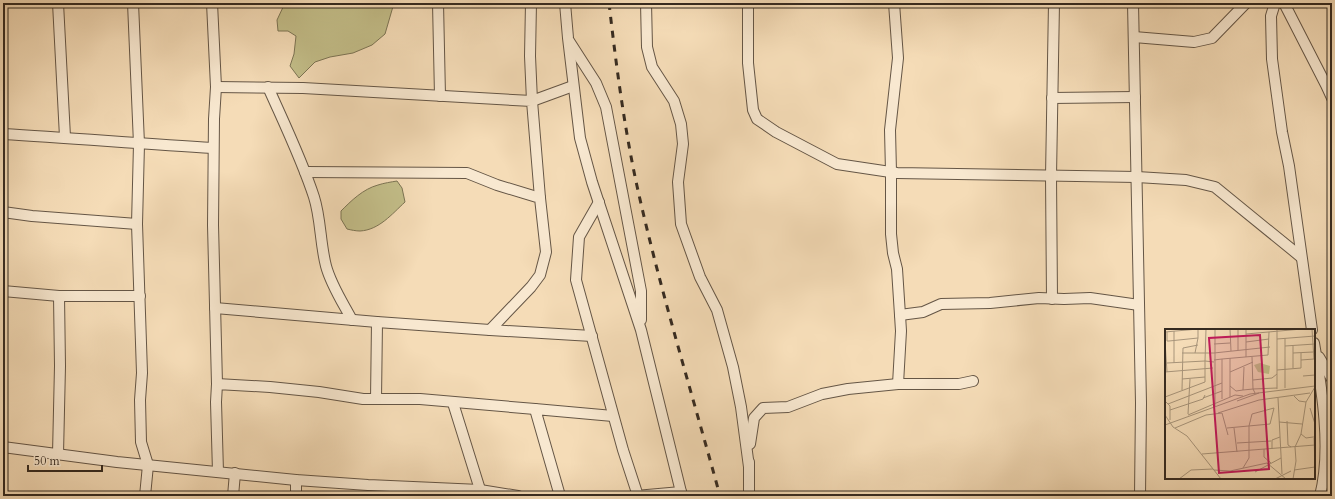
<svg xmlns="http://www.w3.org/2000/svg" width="1335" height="499" font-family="Cardo,serif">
<rect width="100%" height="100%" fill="#f5dcb7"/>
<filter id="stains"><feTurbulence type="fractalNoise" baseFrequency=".005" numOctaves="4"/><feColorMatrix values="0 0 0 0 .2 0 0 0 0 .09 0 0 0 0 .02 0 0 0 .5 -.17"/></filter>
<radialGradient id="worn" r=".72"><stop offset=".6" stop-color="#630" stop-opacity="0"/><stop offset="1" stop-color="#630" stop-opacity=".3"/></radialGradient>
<g fill="#c3be89" stroke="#7c7454">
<path d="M285,3H394L385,34L372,45L353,53L330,57L315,62L299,78L290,66L294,54L296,36L288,31H278L277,20Z"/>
<path d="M397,181L402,188L405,202C392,214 379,230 360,231C356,231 351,230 347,229L341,219V211C351,201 363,189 378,185C384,183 391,182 397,181Z"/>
</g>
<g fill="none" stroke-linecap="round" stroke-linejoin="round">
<g stroke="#655646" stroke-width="12">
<g id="minor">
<path d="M58,3L65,137"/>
<path d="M133,3L139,144L137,224L142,373L140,400L141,442L148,465L145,496"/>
<path d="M212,3L216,87L214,119L213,225L217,384"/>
<path d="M438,3L440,96"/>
<path d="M531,3L530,56L532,101L573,86"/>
<path d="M565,3L568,38L580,138L592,182L641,330L682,496"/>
<path d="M646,3L647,47L652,67L674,101L681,124L683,144L678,182L681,224L700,277L717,310L733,367L741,407L749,467"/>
<path d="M748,3V63L753,110L757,119L776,132L837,164L897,173L1137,177L1186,180L1215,187L1301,257"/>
<path d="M894,3L898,58L890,130L891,172V234L893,253L897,269L900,315L901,331L898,384"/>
<path d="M1133,3L1141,403L1140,496"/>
<path d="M1275,3L1271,16L1272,59L1282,132L1289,166L1312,330"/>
<path d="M1284,3L1326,85L1332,98"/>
<path d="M1134,37L1194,42L1212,38L1246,3"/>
<path d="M569,41L596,83L606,107L641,291V320"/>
<path d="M216,87L303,88L532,101L540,198"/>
<path d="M268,87C284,123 302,160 314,197C321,219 320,243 326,266C331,285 343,303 352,320"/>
<path d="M1052,98L1135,97"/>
<path d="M3,134C73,138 143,144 213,148"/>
<path d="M305,172L467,173L497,185L540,198L546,252L540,275L531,287L490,330L592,336"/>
<path d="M599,202L579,237L576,280L623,450L638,496"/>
<path d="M3,212L32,216L137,224"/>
<path d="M3,291L59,296H140"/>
<path d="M1052,299L1051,176L1054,3"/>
<path d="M215,308L377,322L490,330"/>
<path d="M900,315L923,312L941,304L990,303L1039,298L1064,299L1090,298L1139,305"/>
<path d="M1314,343C1322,390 1332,450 1320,496"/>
<path d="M1319,357L1332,379"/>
<path d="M376,399L377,322"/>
<path d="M453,403L482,496"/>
<path d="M750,444L754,418L763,408L788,407L822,394L848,389L898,384H959L973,381"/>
<path d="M3,447L117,462L296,480L368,485L480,490L518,496"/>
<path d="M58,454L60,366L59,296"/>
<path d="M218,472L216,402L217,384L270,387L319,392L363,399H420L535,409"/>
<path d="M296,480V496"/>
<path d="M233,496L235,473"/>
<path d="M560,496L535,409L613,416"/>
<path d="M636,496L681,492"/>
<path d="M749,496V462"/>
</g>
</g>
<use href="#minor" stroke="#f8e8d0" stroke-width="10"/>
<path stroke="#352a20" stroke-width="3" stroke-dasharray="7 7" stroke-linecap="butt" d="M609,3C616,64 624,126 637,186C660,290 692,393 720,496"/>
</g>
<g transform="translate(1165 329)">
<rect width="150" height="150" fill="#f5dcb7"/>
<path d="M95,34L105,37L104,45L93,43L89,36Z" fill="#c3be89"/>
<path fill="none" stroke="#a8957b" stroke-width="1" d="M50,0V78M65,0L66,22M81,0V28M147,0L149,30M9,2V34M0,3L33,0M2,3V12H4L33,9V0M81,5L137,0M112,10L150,7M0,12L2,43M81,13L104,10M49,15L65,14M120,17L150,15M128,17V39M73,21V0M17,24H49L105,18M30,24L33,9M128,24L148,23M57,30L103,26L104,3M49,31L57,30V62M136,31L149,30M2,34L40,32L41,0M112,41L136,39V24M0,43L48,39M65,43L88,33M138,47L150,46M40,48V32L49,33M88,51L107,49L112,45M65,57V29M120,59V9M112,60V0M17,61L18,19L33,16M78,61L88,60L87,28M90,64L88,60L112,59M129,67L134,72L141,73M0,68L40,53V48L17,50M65,68V57L71,62L78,61L79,38M38,69L57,62V70M113,69L117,145M0,72L5,77V91M72,72L94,64M3,75L57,54M145,79L150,95M5,81L38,70L40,66M53,84L94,71L145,64M23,85L25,50M0,86L8,98L22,107L56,150M23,86L70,66L78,67M122,92L123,116L126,118M114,93L137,95M0,96L85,65L150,57M10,99L41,86L57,84L63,106M62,99L105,95L109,79M69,99L72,123M136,105L141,109L148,108M149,107L150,140M72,114L106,112M99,120V128L106,134M107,120V111L115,108M37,125L150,116M78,139L84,129V97L87,85L109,79M49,141L65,142L102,134L121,150M129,141L150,138M90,143L116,129M14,150L26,141L48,140M110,150L126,142M128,150L131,132L130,118L136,105L141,73L150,58"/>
<path fill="#c2185b" fill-opacity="0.15" stroke="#c2185b" stroke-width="2" d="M95,6L104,140L54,144L44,9Z"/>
<rect width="150" height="150" fill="none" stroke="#352a20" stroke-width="2"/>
</g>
<rect width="1335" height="499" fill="none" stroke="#f5dcb7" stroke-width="16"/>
<rect x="4" y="4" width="1327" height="491" fill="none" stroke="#352a20" stroke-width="2"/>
<rect x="8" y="8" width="1319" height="483" fill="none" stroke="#352a20"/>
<path d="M28 465v6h74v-6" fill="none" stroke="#352a20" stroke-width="2"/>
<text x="34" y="465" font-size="12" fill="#352a20" stroke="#f8e8d0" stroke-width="3" paint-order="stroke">50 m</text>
<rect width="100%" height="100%" filter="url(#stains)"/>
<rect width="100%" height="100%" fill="url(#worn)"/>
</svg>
